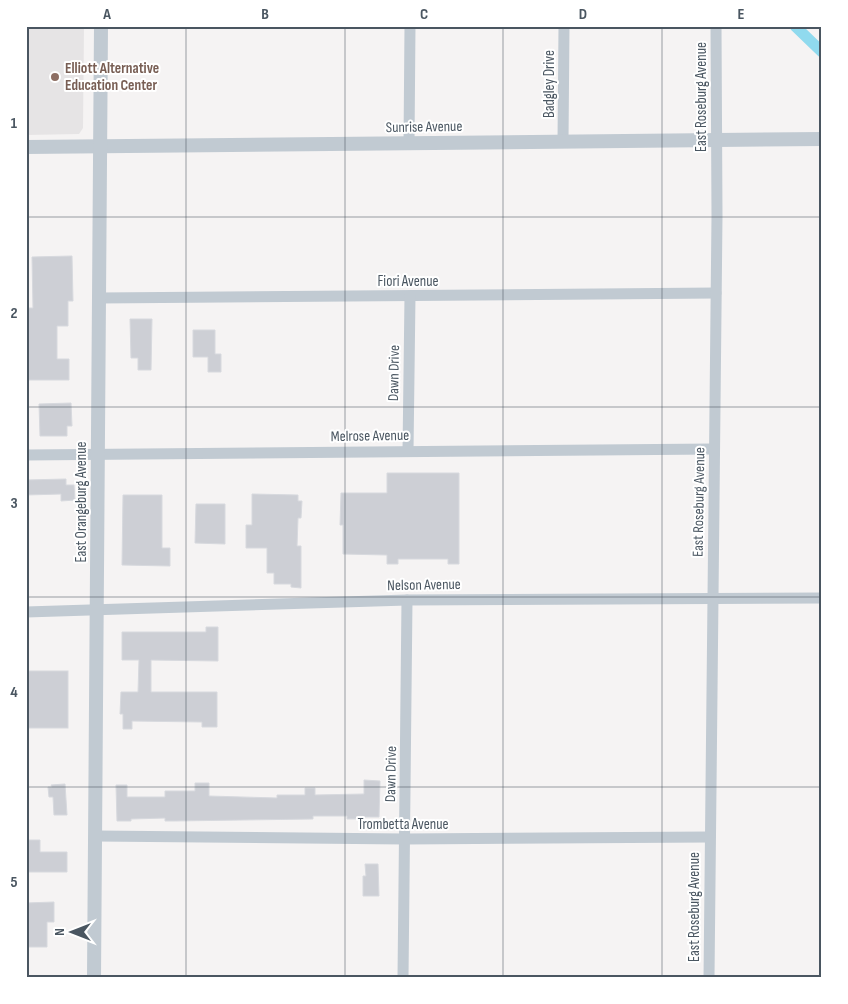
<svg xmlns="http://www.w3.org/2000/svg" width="848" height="1004" font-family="'Sofia Sans Condensed',sans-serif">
<rect width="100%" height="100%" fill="#f5f3f3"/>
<path fill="#e6e4e5" d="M26,26H84L83,128L79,134L26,135Z"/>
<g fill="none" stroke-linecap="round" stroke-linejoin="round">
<path stroke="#90daee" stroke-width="11" d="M795,26L822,52"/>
</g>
<g fill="#cdcfd5" stroke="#d7d9de">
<path d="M72,256L73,301H68V326H57V359H69V380H26V308H33L32,257Z"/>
<path d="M130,319H152L151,370H138V358H131Z"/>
<path d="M193,330H215V354H221V372H208V357H193Z"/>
<path d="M71,403L72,426H67V436H40L39,404Z"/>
<path d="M387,473H459V564H448V559H398V564H387V555L343,554V525H340L341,493H387Z"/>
<path d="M66,479V485H74L75,500L61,501V494L26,495V480Z"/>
<path d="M252,494L298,495V501H302L301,518H298L297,546H301V588L291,587V584H274V573H267V548H246V525H252Z"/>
<path d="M123,495H162V548H170V566L122,565Z"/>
<path d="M196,504H225V544L195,543Z"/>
<path d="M206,627H218V661L151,660V692H217V727H202V722L132,721V729H123V714H120L121,692H138L139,660H122V632H206Z"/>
<rect x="26" y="671" width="42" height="57"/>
<path d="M364,780L380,781L379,817H358V819H347V816H313V819L174,821H165V818L131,819V821H117L116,785H127V797H165V791H195V783H209V796L277,798V795H305V788H315V795L364,794Z"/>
<path d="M65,784L67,815H54L53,797H49L48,787H52L51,785Z"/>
<path d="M26,840H40V852H67V872H26Z"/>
<path d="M365,864H378L379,896H363V876H366Z"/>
<path d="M54,902V922H47V947H26V903Z"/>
</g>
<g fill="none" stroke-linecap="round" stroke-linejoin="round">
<g stroke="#c1cad2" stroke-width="11">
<path d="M563,141L564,26"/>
<path d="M409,143L410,26"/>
<path d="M99,298L716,293"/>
<path d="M408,451L410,296"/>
<path d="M26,455L714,449"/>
<path d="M26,612L407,600L822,598"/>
<path d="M96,836L405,839L710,837"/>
<path d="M403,978L407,600"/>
<path d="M709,978L717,216L716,26"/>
</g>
<g stroke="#c1cad2" stroke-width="14">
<path d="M26,147L822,139"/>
<path d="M94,978L101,26"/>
</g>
</g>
<path fill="none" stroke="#4a5661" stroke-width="1" stroke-opacity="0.55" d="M186,26V978M345,26V978M503,26V978M662,26V978M26,217H822M26,407H822M26,597H822M26,787H822"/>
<circle fill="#8d6e63" stroke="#fff" stroke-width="2" cx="55" cy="77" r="5"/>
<g text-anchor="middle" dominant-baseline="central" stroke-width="4" stroke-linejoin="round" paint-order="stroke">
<g font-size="15" font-weight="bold" fill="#785e54" stroke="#fff" text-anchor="start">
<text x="65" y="68">Elliott Alternative<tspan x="65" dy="17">Education Center</tspan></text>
</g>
<g font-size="15" fill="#4a5661" stroke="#fff">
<text transform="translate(549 84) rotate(-90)">Badgley Drive</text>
<text transform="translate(701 97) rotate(-90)">East Roseburg Avenue</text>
<text transform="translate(424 127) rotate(-1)">Sunrise Avenue</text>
<text x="408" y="281">Fiori Avenue</text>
<text transform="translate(394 373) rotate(-89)">Dawn Drive</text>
<text transform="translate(370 436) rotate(-1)">Melrose Avenue</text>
<text transform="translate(81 502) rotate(-90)">East Orangeburg Avenue</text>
<text transform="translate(699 502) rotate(-89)">East Roseburg Avenue</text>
<text transform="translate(424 585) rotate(-1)">Nelson Avenue</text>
<text transform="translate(391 774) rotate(-89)">Dawn Drive</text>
<text x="403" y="824">Trombetta Avenue</text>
<text transform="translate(694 907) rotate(-90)">East Roseburg Avenue</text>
</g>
</g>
<rect width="848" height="1004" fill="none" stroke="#ffffff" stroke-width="55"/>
<g transform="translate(72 932) rotate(270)" stroke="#ffffff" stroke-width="4" paint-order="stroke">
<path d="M0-4L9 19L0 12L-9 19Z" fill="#4a5661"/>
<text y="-8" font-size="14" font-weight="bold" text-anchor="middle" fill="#4a5661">N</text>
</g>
<rect x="28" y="28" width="792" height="948" fill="none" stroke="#4a5661" stroke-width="2"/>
<g font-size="16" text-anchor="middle" font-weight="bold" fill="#4a5661">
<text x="107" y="19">A</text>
<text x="265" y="19">B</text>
<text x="424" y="19">C</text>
<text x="583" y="19">D</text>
<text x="741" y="19">E</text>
<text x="14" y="128">1</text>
<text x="14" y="318">2</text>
<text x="14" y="508">3</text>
<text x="14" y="697">4</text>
<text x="14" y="887">5</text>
</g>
</svg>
